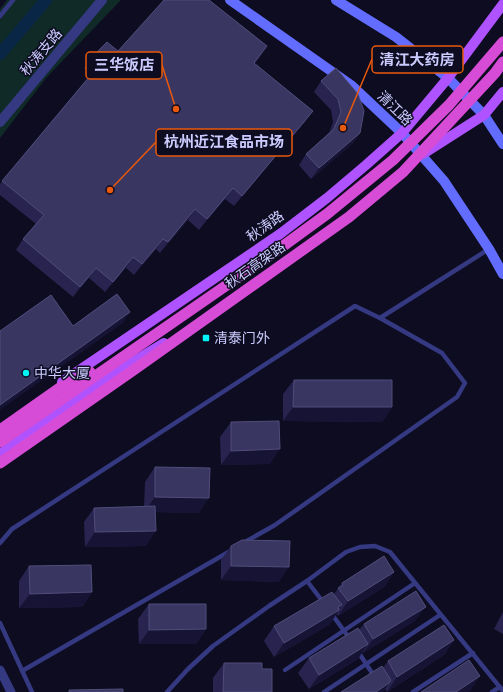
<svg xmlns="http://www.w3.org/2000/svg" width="503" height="692" font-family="'Roboto Condensed','Noto Sans SC',sans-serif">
<rect width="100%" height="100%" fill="#0d0c20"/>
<path fill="#0f2a27" d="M7,0H121L47,77L0,138V9Z"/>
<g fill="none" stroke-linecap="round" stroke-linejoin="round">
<path stroke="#0a2646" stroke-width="12" d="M0,54L46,0"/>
<g stroke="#353981" stroke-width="4.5">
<path d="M0,16L13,0"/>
<path d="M245,542L275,525L457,397L465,383L442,353L380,318"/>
<path d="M0,543L12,529L355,306L380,318L489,249"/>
<path d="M307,581L323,602"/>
<path d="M331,613L350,639"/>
<path d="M0,623L32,692"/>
<path d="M357,650L374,676"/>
<path d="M285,670L415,583"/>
<path d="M22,671L232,550"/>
<path d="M167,692L188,669L213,646L269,606L307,581L346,552L360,547L375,546L390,552L503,691"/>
<path d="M324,692L440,615"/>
<path d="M413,692L473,653"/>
<path d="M492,692L500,687"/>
</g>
<path stroke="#353981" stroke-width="9" d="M0,670L11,692"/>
<path stroke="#353981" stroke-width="10" d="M0,122L102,0"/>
<g stroke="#626cff" stroke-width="10">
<path d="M230,0L351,85L402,133L444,181L489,249L503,274"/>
<path d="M336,0L396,37L448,78L484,115L503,144"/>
</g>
<g stroke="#af52ff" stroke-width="10">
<path d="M423,154L484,115L503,92"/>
<path d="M62,382L280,234L327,198L366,165L402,133L448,78L503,4"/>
<path d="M0,454L131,363L164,343"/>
</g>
<g stroke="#d74cd7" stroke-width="11">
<path d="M0,430L61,387L90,372"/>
<path d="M0,442L279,249L327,214L393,160L449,105L503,42"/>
<path d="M0,463L135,369L349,217L403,172L495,73L503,62"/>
</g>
</g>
<g fill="#28244f">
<path d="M118,51L260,57L254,64L313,111L305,122L234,206L225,199L199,230L188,220L160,253L156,249L134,275L126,268L105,292L89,278L73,297L16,250L23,239L36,224L0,195V184L91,74L84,68L92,57Z"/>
<path d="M336,68L360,133L352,144L311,179L299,165L306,154L329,133L333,122L331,110L314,92L321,81Z"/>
<path d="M294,380L392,407L382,422L283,421V394Z"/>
<path d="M231,422L270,464L221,465L220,437Z"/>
<path d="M155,467L199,513L155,512L146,546L85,547L84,522L94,508L144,507L145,482Z"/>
<path d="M231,546L279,582L221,580V560Z"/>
<path d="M29,566L92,592L82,607L19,608V581Z"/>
<path d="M394,572L384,587L338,616L337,614L329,625L274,657L264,641L274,626L334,594L342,583Z"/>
<path d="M149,604L206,629L196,644H139L138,619Z"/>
<path d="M503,612V634L494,629Z"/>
<path d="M415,621L363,653L362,652L358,659L309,689L298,673L309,658L359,630L364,624Z"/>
<path d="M454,640L444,655L387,692L385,689L383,692H341L383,668L388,661Z"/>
<path d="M224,663L262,669L272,692H213V678Z"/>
</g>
<g fill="#161334">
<path d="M267,46L260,57L246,73L254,63Z"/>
<path d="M313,111L305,122L234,206L242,196Z"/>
<path d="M360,133L352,144L311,179L319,168Z"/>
<path d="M233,188L225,199L199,230L207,219Z"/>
<path d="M195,209L188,220L160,253L168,242Z"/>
<path d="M163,239L156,249L134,275L142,264Z"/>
<path d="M133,257L126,268L105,292Z"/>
<path d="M96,268L89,278L73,297L80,287Z"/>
<path d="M130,312L123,323L0,410V405Z"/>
<path d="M293,407H392L382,422L283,421Z"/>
<path d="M280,449L270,464L221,465L231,451Z"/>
<path d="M155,497L209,498L199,513L144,512Z"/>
<path d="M156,531L146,546L85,547L95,532Z"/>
<path d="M231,566L289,567L279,582L221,580Z"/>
<path d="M394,572L384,587L338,616L348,601Z"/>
<path d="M92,592L82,607L19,608L30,594Z"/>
<path d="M342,605L337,611L339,610L329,625L274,657L284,643Z"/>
<path d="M426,607L415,621L363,653L373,639Z"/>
<path d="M206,629L196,644H139L149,630Z"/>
<path d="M454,640L444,655L387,692L397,677Z"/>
<path d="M368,644L358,659L309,689L319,675Z"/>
<path d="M480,676L470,691L468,692H456Z"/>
<path d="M391,680L383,692H376Z"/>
</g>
<g fill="#3a3662" stroke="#514d7b">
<path d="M164,0H209L267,46L254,63L313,111L242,196L233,188L207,219L195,209L168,242L163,239L142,264L133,257L113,282L96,268L80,287L23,239L44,215L2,181L100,64L92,57L107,42L118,51Z"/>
<path d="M336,68L358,94L364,111L360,133L319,168L306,154L334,129L341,112L338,99L321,81Z"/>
<path d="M117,294L130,312L0,405V331L51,295L73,326Z"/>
<path d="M294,380H392V407H293Z"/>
<path d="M279,421L280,449L231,451V422Z"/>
<path d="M155,467L210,468L209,498L155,497Z"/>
<path d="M155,506L156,531L95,532L94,508Z"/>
<path d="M242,540L290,541L289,567L231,566V546Z"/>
<path d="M384,556L394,572L348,601L338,588L343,585L342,583Z"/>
<path d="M91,565L92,592L30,594L29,566Z"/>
<path d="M416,591L426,607L373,639L364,624Z"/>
<path d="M332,592L342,605L338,607L339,610L284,643L274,626Z"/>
<path d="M149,604H206V629L149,630Z"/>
<path d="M444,625L454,640L397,677L388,661Z"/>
<path d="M358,628L368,644L319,675L309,658Z"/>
<path d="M469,660L480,676L456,692H421Z"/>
<path d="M224,663H262V669H272V692H223Z"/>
<path d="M382,666L391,680L389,683L376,692H341Z"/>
<path d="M123,689V692H69V690Z"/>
</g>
<g fill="#00f3f6" stroke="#0d0c20" stroke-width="1.5">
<rect x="202" y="334" width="8" height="8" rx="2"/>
<circle cx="26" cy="373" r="4"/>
</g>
<g text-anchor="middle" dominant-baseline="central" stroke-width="3" stroke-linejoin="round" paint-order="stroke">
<g font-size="14" fill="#cccbff" stroke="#0d0c20">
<text transform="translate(41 52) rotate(-50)">秋涛支路</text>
<text transform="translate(395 108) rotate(44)">清江路</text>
<text transform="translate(265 226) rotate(-35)">秋涛路</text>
<text transform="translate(255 265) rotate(-35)">秋石高架路</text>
</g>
<g font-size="14" fill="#cccbff" stroke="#0d0c20" text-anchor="start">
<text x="214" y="338">清泰门外</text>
<text x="34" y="373">中华大厦</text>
</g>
</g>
<path fill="none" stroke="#e8590c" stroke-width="1.5" d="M343 128L372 59M176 109L162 65M110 190L156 142"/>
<g fill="#e8590c" stroke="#0d0c20" stroke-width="1.5">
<circle cx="343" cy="128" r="4"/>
<circle cx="176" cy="109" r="4"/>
<circle cx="110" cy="190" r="4"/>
</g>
<g fill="#0d0c20" stroke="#e8590c" stroke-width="1.5">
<rect x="372" y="46" width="91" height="27" rx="4"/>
<rect x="86" y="52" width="76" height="27" rx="4"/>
<rect x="156" y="129" width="136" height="27" rx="4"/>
</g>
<g font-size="15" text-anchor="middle" font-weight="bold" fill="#cccbff">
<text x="417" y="65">清江大药房</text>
<text x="124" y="70">三华饭店</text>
<text x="224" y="147">杭州近江食品市场</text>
</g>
</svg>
